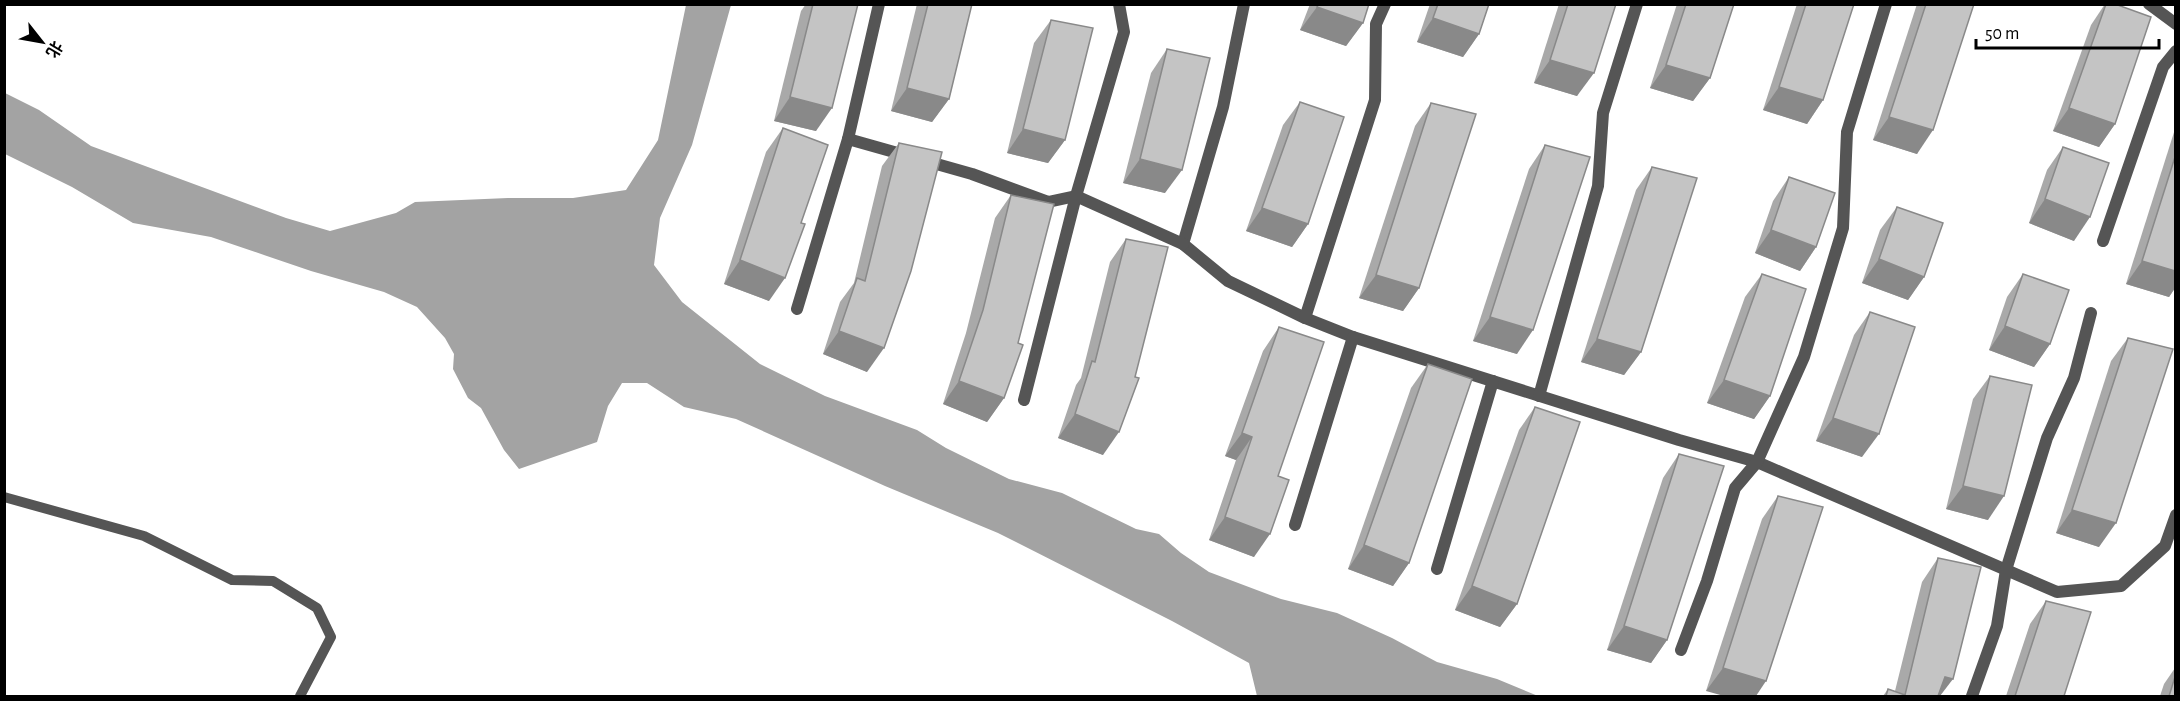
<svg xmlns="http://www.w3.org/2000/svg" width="2180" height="701" font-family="'Alegreya Sans','Noto Sans SC',sans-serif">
<rect width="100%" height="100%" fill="#fff"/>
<path fill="#a3a3a3" d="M686,5H731L692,145L660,218L654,265L682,302L760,364L825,396L917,430L946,448L1009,479L1062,493L1136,529L1159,534L1181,553L1209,572L1281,599L1337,613L1392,638L1437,662L1497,679L1538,696H1257L1249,663L1172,621L998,533L885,486L736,419L684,407L647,383H622L608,406L597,442L519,469L504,450L481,408L468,398L453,369L454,354L445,338L417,307L384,292L311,271L211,237L133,223L72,187L5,154V93L39,110L91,146L286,218L330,231L396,213L415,202L508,198H573L626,190L658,140Z"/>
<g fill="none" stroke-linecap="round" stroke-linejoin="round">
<path stroke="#555" stroke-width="10" d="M4,497L144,536L232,580L273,581L317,608L331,637L300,696"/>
<g stroke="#555" stroke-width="12">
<path d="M1244,4L1223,107L1183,244L1228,281L1305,318L1353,337L1679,440L1757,462L2057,592L2121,586L2165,546L2176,515"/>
<path d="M2149,4L2176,24"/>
<path d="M848,139L972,174L1048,202L1076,196L1183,244"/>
<path d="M2103,241L2163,67L2176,51"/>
<path d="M797,309L848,139L879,4"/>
<path d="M1305,318L1375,100L1376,24L1385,4"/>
<path d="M1539,396L1598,186L1603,113L1637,4"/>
<path d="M1024,400L1076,196L1124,32L1119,4"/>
<path d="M1295,525L1353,337"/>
<path d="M1437,569L1493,381"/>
<path d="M1681,650L1707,581L1735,488L1757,462L1804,357L1843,228L1847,132L1886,4"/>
<path d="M1972,696L1997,626L2006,570L2047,438L2074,378L2091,313"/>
</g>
</g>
<g fill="#a9a9a9">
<path d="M806,4H858L816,131L774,121L801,11Z"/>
<path d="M917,4H972L949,99L932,122L891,111Z"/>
<path d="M1310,4H1369L1363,23L1346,46L1300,30Z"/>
<path d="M1430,4H1489L1479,34L1463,57L1417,42Z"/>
<path d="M1559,4H1616L1577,96L1534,83Z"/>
<path d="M1677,4H1734L1710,78L1693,101L1650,88Z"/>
<path d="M1797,4H1854L1823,100L1807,124L1763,110Z"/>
<path d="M1917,4H1974L1917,154L1873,140Z"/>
<path d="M2105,4H2115V124L2099,147L2053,131L2091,25Z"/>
<path d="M1051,20L1065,140L1048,163L1007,153L1034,43Z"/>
<path d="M1167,49L1165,193L1123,183L1151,73Z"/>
<path d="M1300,102L1308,224L1292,247L1246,231L1283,125Z"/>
<path d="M1431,103L1419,288L1403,311L1359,298L1415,126Z"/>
<path d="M783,128L769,301L724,284L766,152Z"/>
<path d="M2175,129V288L2169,297L2126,284Z"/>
<path d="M899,143L867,372L823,354L840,302L854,283L882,166Z"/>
<path d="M1545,145L1517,354L1473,341L1529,169Z"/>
<path d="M2063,147L2074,241L2029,223L2047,170Z"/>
<path d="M1652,167L1641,352L1624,375L1581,362L1636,190Z"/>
<path d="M1789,177L1816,247L1800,271L1755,253L1773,201Z"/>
<path d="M1011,195L1018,343L1004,398L987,422L943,404L966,333L995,218Z"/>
<path d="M1897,207L1924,277L1908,300L1862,283L1880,230Z"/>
<path d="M1126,239L1103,455L1058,438L1076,385L1081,378L1110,262Z"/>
<path d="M1762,274L1770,396L1754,419L1707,403L1745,297Z"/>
<path d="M2023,274L2050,344L2034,367L1989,350L2007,297Z"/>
<path d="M1870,312L1862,457L1816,441L1854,335Z"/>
<path d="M1279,327L1278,476L1254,557L1209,540L1236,460L1225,456L1263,351Z"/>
<path d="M2128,338L2099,547L2056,533L2111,361Z"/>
<path d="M1428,364L1409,563L1393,586L1348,569L1411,388Z"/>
<path d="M1990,376L1988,520L1946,509L1973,399Z"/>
<path d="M1535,407L1517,604L1500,627L1455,610L1519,430Z"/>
<path d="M1679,454L1667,640L1651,663L1607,650L1663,478Z"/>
<path d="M1778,496L1766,681L1706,691L1762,519Z"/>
<path d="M1938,558L1940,696H1883L1888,689L1895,691L1922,582Z"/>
<path d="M2046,601L2064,696H2006L2030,624Z"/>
<path d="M2175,668V696H2160L2164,684Z"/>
</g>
<g fill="#898989">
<path d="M1317,7L1363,23L1346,46L1300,30Z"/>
<path d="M1433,18L1479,34L1463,57L1417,42Z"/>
<path d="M1550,60L1594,73L1577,96L1534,83Z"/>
<path d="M1666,65L1710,78L1693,101L1650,88Z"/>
<path d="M1779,87L1823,100L1807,124L1763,110Z"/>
<path d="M907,88L949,99L932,122L891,111Z"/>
<path d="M790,97L832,108L816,131L774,121Z"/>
<path d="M2069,108L2115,124L2099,147L2053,131Z"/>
<path d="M1889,117L1933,130L1917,154L1873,140Z"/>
<path d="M1023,129L1065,140L1048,163L1007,153Z"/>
<path d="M1140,159L1182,170L1165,193L1123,183Z"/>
<path d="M2045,199L2090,217L2074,241L2029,223Z"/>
<path d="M1262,208L1308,224L1292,247L1246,231Z"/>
<path d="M1771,230L1816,247L1800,271L1755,253Z"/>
<path d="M1879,259L1924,277L1908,300L1862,283Z"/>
<path d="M740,260L785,278L769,301L724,284Z"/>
<path d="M2142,261L2175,271V288L2169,297L2126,284Z"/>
<path d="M1376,275L1419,288L1403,311L1359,298Z"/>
<path d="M1490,317L1533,330L1517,354L1473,341Z"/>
<path d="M2005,326L2050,344L2034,367L1989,350Z"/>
<path d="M839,331L884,348L867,372L823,354Z"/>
<path d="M1597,339L1641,352L1624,375L1581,362Z"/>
<path d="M1724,380L1770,396L1754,419L1707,403Z"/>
<path d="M959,381L1004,398L987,422L943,404Z"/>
<path d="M1075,414L1119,432L1103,455L1058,438Z"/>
<path d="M1833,418L1879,434L1862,457L1816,441Z"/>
<path d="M1242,433L1252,437L1236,460L1225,456Z"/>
<path d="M1963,486L2004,496L1988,520L1946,509Z"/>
<path d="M2072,510L2116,523L2099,547L2056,533Z"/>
<path d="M1225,517L1270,534L1254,557L1209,540Z"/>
<path d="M1364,545L1409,563L1393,586L1348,569Z"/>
<path d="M1472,586L1517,604L1500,627L1455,610Z"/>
<path d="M1624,626L1667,640L1651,663L1607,650Z"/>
<path d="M1723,668L1766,681L1756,696H1724L1706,691Z"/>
<path d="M1945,677L1953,679L1940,696H1931Z"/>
</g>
<g fill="#c4c4c4" stroke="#898989" stroke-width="1.5">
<path d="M813,4H858L832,108L790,97Z"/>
<path d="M928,4H972L949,99L907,88Z"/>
<path d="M1318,4H1369L1363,23L1317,7Z"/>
<path d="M1438,4H1489L1479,34L1433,18Z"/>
<path d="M1568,4H1616L1594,73L1550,60Z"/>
<path d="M1686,4H1734L1710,78L1666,65Z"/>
<path d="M1806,4H1854L1823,100L1779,87Z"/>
<path d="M1926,4H1974L1933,130L1889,117Z"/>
<path d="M2106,4H2115L2151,17L2115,124L2069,108Z"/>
<path d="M1051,20L1093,28L1065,140L1023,129Z"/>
<path d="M1167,49L1210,58L1182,170L1140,159Z"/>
<path d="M1300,102L1344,117L1308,224L1262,208Z"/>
<path d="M1431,103L1476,114L1419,288L1376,275Z"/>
<path d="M783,128L828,145L801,223L805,224L785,278L740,260Z"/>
<path d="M899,143L942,152L911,271L884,348L839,331L857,278L865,281Z"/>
<path d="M1545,145L1590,157L1533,330L1490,317Z"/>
<path d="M2063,147L2109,163L2090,217L2045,199Z"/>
<path d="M2175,157V271L2142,261Z"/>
<path d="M1652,167L1697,178L1641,352L1597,339Z"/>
<path d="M1789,177L1835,193L1816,247L1771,230Z"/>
<path d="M1011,195L1054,204L1018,343L1023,345L1004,398L959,381L983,310Z"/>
<path d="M1897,207L1943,223L1924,277L1879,259Z"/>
<path d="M1126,239L1168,247L1135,377L1139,378L1119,432L1075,414L1092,361L1095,362Z"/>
<path d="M1762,274L1806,289L1770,396L1724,380Z"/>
<path d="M2023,274L2069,290L2050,344L2005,326Z"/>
<path d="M1870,312L1915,327L1879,434L1833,418Z"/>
<path d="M1279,327L1324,342L1278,476L1289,480L1270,534L1225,517L1252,437L1242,433Z"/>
<path d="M2128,338L2173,349L2116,523L2072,510Z"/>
<path d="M1428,364L1472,379L1409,563L1364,545Z"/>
<path d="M1990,376L2032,385L2004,496L1963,486Z"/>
<path d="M1535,407L1580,422L1517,604L1472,586Z"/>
<path d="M1679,454L1724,466L1667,640L1624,626Z"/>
<path d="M1778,496L1823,507L1766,681L1723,668Z"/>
<path d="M1938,558L1981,567L1953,679L1945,677L1938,696H1886L1888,689L1905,695Z"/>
<path d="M2046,601L2091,612L2064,696H2015Z"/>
<path d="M2175,677V696H2169Z"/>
</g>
<rect width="2180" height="701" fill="none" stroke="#000000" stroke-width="12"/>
<g transform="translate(42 42) rotate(121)" stroke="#ffffff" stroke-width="4.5" paint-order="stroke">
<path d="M0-4.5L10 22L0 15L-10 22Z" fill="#000000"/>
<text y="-9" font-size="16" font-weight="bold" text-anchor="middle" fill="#000000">北</text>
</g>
<path d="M1976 39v9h183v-9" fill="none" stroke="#000000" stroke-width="3"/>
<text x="1985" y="39" font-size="18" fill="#000000" stroke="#ffffff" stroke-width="4.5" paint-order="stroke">50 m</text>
</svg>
